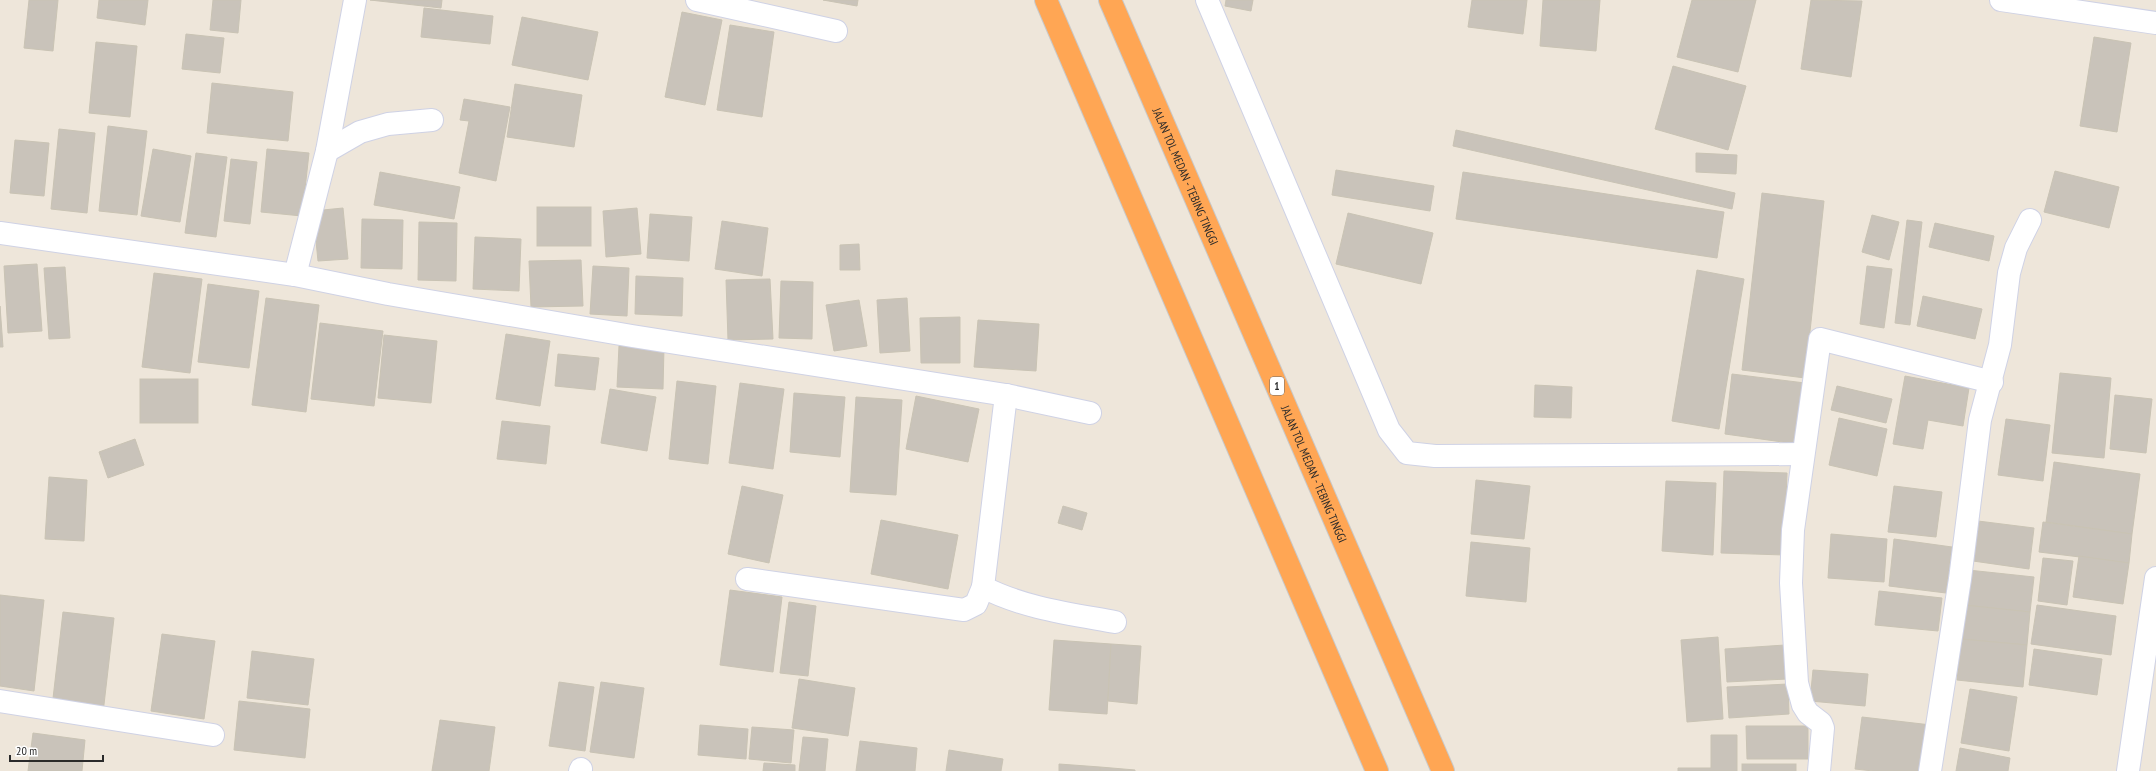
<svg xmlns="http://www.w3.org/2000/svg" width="2156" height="771" font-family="'PT Sans Narrow',sans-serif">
<rect width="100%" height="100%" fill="#eee6da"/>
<g fill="#c9c3ba" stroke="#c9c3b4">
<path d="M29,0H58L53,51L24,48Z"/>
<path d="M99,0H148L145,25L97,18Z"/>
<path d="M213,0H241L238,33L210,30Z"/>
<path d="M370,0H442L441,8Z"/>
<path d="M823,0H858L857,6Z"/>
<path d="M1226,0H1253L1251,11L1225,6Z"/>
<path d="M1472,0H1527L1523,34L1468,27Z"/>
<path d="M1543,0H1600L1596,51L1540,46Z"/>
<path d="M1692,0H1756L1738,72L1677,57Z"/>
<path d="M1811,0L1862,1L1851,77L1801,69Z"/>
<path d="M424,8L493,16L490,44L421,37Z"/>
<path d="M682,12L722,20L705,105L665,97Z"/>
<path d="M522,17L598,32L588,80L512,65Z"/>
<path d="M730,25L774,32L762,117L717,110Z"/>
<path d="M186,34L224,38L220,73L182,69Z"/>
<path d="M2094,37L2131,43L2117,132L2080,126Z"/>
<path d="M96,42L137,46L130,117L89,113Z"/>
<path d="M1673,66L1746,86L1728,150L1655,129Z"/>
<path d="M212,83L293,92L288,141L207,133Z"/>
<path d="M515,84L582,95L574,147L507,137Z"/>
<path d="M464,99L510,107L496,181L459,173L469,121L460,120Z"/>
<path d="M108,126L147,131L137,215L99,211Z"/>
<path d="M59,129L95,133L87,213L51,209Z"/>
<path d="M1456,130L1735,193L1732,209L1453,146Z"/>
<path d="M15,140L49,143L44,196L10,193Z"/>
<path d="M153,149L191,156L180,222L141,216Z"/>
<path d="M267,149L309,153L302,216L261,212Z"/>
<path d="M196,153L227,157L216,237L185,233Z"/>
<path d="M1696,153L1737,155L1736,174L1696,172Z"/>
<path d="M231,159L257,162L250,224L224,221Z"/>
<path d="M1336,170L1434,186L1430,211L1332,195Z"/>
<path d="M2055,171L2119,187L2109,228L2044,212Z"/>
<path d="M380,172L460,187L454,219L374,205Z"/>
<path d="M1463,172L1724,212L1717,258L1456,219Z"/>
<path d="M1762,193L1824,201L1805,378L1742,370Z"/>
<rect x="537" y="207" width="54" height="39"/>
<path d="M343,208L348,259L318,261L313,211Z"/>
<path d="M637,208L641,254L606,257L603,211Z"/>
<path d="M1348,213L1433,233L1421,284L1336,264Z"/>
<path d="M650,214L692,217L689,261L647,258Z"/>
<path d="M1872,215L1899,222L1889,260L1862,252Z"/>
<path d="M362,219L403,220L402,269L361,268Z"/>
<path d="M1907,220L1922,222L1910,325L1895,323Z"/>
<path d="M722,221L768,228L762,276L715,269Z"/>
<path d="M419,222L457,223L456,281L418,280Z"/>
<path d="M1935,223L1994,236L1989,261L1929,247Z"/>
<path d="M475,237L521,239L519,291L473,289Z"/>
<path d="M859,244L860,270H840V245Z"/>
<path d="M581,260L583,306L531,307L529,261Z"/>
<path d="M37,264L42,331L8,333L4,266Z"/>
<path d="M593,266L629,268L627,316L590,314Z"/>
<path d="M1867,266L1892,269L1884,328L1860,324Z"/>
<path d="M65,267L70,338L49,339L44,268Z"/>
<path d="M1697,270L1744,279L1719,429L1672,421Z"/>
<path d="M154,273L202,279L190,373L142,367Z"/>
<path d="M636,276L683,278L682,316L635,314Z"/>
<path d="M770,279L773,339L728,340L726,280Z"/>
<path d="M781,281L813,282L812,339L779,338Z"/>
<path d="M208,284L259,291L249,368L198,362Z"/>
<path d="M1923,296L1982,309L1975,339L1917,326Z"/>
<path d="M266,298L319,305L306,412L252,405Z"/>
<path d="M907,298L910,351L880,353L877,300Z"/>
<path d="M859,300L867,346L834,351L826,305Z"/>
<path d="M0,306L3,347H0Z"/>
<path d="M960,317V363H921L920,318Z"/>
<path d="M978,320L1039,324L1036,371L974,367Z"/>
<path d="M320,323L383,331L374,406L311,399Z"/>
<path d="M506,334L550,341L540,406L496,399Z"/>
<path d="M384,335L437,341L431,403L378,398Z"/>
<path d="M619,346L664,347L663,389L617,387Z"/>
<path d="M558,354L599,358L595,390L555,386Z"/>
<path d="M2060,373L2111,378L2104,458L2052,453Z"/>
<path d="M1732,374L1805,383L1797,444L1725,434Z"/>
<path d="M1905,376L1969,388L1963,426L1928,420L1923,449L1893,444Z"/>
<rect x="140" y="379" width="58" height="44"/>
<path d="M677,381L716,386L708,464L669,459Z"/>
<path d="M740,383L784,389L773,469L729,463Z"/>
<path d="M1535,385L1572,387L1571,418L1534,417Z"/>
<path d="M1837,386L1892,399L1886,423L1831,410Z"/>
<path d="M610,389L656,397L647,451L601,443Z"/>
<path d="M794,393L845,397L840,457L790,452Z"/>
<path d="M2115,395L2152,399L2146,453L2110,449Z"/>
<path d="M916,396L979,409L968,462L906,449Z"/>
<path d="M856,397L902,400L896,495L850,492Z"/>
<path d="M1839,418L1887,429L1877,476L1829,465Z"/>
<path d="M2006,419L2050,425L2043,481L1998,475Z"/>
<path d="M502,421L550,426L546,464L497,459Z"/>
<path d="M135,439L144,465L108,478L99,452Z"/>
<path d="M2054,462L2140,474L2132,534L2046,522Z"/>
<path d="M1724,471L1787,473L1784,555L1721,553Z"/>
<path d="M49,477L87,480L84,541L45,539Z"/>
<path d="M1476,480L1530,486L1524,539L1471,534Z"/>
<path d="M1666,481L1716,483L1713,555L1662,551Z"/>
<path d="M742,486L783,495L769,563L728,554Z"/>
<path d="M1894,486L1942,492L1936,537L1888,532Z"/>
<path d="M1063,506L1087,513L1082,530L1058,523Z"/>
<path d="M881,520L958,535L948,589L871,574Z"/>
<path d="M1978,521L2034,528L2029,569L1973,561Z"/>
<path d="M2043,522L2132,534L2129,563L2039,552Z"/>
<path d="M1831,534L1887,539L1884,582L1828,578Z"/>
<path d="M1894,539L1952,547L1946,593L1889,586Z"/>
<path d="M1471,542L1530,548L1526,602L1466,596Z"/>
<path d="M2079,556L2129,563L2123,604L2073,597Z"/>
<path d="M2043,558L2073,561L2067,605L2038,601Z"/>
<path d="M1968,570L2034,577L2030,612L1964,605Z"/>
<path d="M730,590L782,597L773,672L720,665Z"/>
<path d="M1879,591L1942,598L1938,631L1875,625Z"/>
<path d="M0,595L44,600L34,691L0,686Z"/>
<path d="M789,602L816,606L808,676L780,673Z"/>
<path d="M1964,605L2030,612L2027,645L1961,639Z"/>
<path d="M2037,605L2116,616L2111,655L2031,644Z"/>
<path d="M63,612L114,618L103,713L52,707Z"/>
<path d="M162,634L215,641L204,719L151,711Z"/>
<path d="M1718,637L1723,719L1687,722L1681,640Z"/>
<path d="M1961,639L2027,645L2023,687L1957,680Z"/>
<path d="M1054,640L1111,644L1107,714L1049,710Z"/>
<path d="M1111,644L1141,646L1137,704L1108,701Z"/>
<path d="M1785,645L1787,679L1727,682L1725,649Z"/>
<path d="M2034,649L2102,659L2097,695L2029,685Z"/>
<path d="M252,651L314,659L308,705L247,698Z"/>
<path d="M1813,670L1868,674L1865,706L1810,701Z"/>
<path d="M799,679L855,688L848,736L792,728Z"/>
<path d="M559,682L594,687L585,751L549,746Z"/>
<path d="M601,682L644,688L634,758L590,752Z"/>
<path d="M1788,684L1789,714L1729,718L1727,687Z"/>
<path d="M1970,689L2017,697L2009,751L1961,743Z"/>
<path d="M239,701L310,709L305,758L234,750Z"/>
<path d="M1862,717L1931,725L1925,771H1873L1855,769Z"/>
<path d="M440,720L495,727L489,771H432Z"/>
<path d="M700,725L748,729L746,759L698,755Z"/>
<path d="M1746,726H1808V759H1747Z"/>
<path d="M752,727L794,730L791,763L749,759Z"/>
<path d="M33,733L85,740L82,771H28Z"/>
<path d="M1711,735H1737V771H1678V768H1711Z"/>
<path d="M803,737L828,739L825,771H799Z"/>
<path d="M860,741L917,748L915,771H856Z"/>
<path d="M1960,748L2010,758L2008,771H1956Z"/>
<path d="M949,750L1003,759L1001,771H946Z"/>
<path d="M764,763L795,765V771H763Z"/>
<path d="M1059,764L1100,767V771H1059Z"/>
<rect x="1742" y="764" width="54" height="7"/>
<path d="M1100,767L1135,770V771H1100Z"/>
</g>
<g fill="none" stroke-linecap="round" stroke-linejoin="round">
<g stroke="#cfd2e5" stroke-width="24">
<g id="minor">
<path d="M697,0L836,31"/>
<path d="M1207,0L1389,430L1407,453L1435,456L1802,454"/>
<path d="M2001,0L2156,23"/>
<path d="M327,151L360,132L388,124L432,120"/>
<path d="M0,233L295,275L388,294L632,336L1006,395L1090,413"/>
<path d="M295,275L327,151L355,0"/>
<path d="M1006,395L983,587C1023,608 1071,614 1115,622"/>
<path d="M747,579L964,610L976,604L983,587"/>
<path d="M0,701L213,735"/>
<path d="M580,771L581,769"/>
<path d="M1819,771L1823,728L1821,723L1808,713L1803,705L1797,683L1791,583L1793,530L1820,339L1992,382"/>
<path d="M1930,771L1960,579L1980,420L2000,345L2009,273L2016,248L2030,220"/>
<path d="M2128,771L2156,578"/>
</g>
</g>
<g stroke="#c8c8c8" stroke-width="24">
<g id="highway">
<path d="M1046,0L1377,771"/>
<path id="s1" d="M1110,0L1443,771"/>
</g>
</g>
<use href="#minor" stroke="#fff" stroke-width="22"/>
<use href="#highway" stroke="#ffa654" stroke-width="22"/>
</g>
<g text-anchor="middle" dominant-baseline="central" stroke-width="3" stroke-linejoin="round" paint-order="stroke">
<rect fill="#fff" stroke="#6a6a6a" stroke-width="1" x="1270" y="377" width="14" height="18" rx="3"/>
<g font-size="11" font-weight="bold" fill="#2a2a2a">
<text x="1277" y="386">1</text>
</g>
<g font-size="12" fill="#2a2a2a" stroke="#fff">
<text stroke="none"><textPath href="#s1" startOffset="192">JALAN TOL MEDAN - TEBING TINGGI</textPath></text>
<text stroke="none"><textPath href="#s1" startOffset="516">JALAN TOL MEDAN - TEBING TINGGI</textPath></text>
</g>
</g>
<path d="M10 755v6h93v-6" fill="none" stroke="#2a2a2a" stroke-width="2"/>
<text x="16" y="755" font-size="12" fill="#2a2a2a" stroke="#ffffff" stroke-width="3" paint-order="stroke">20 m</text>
</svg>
